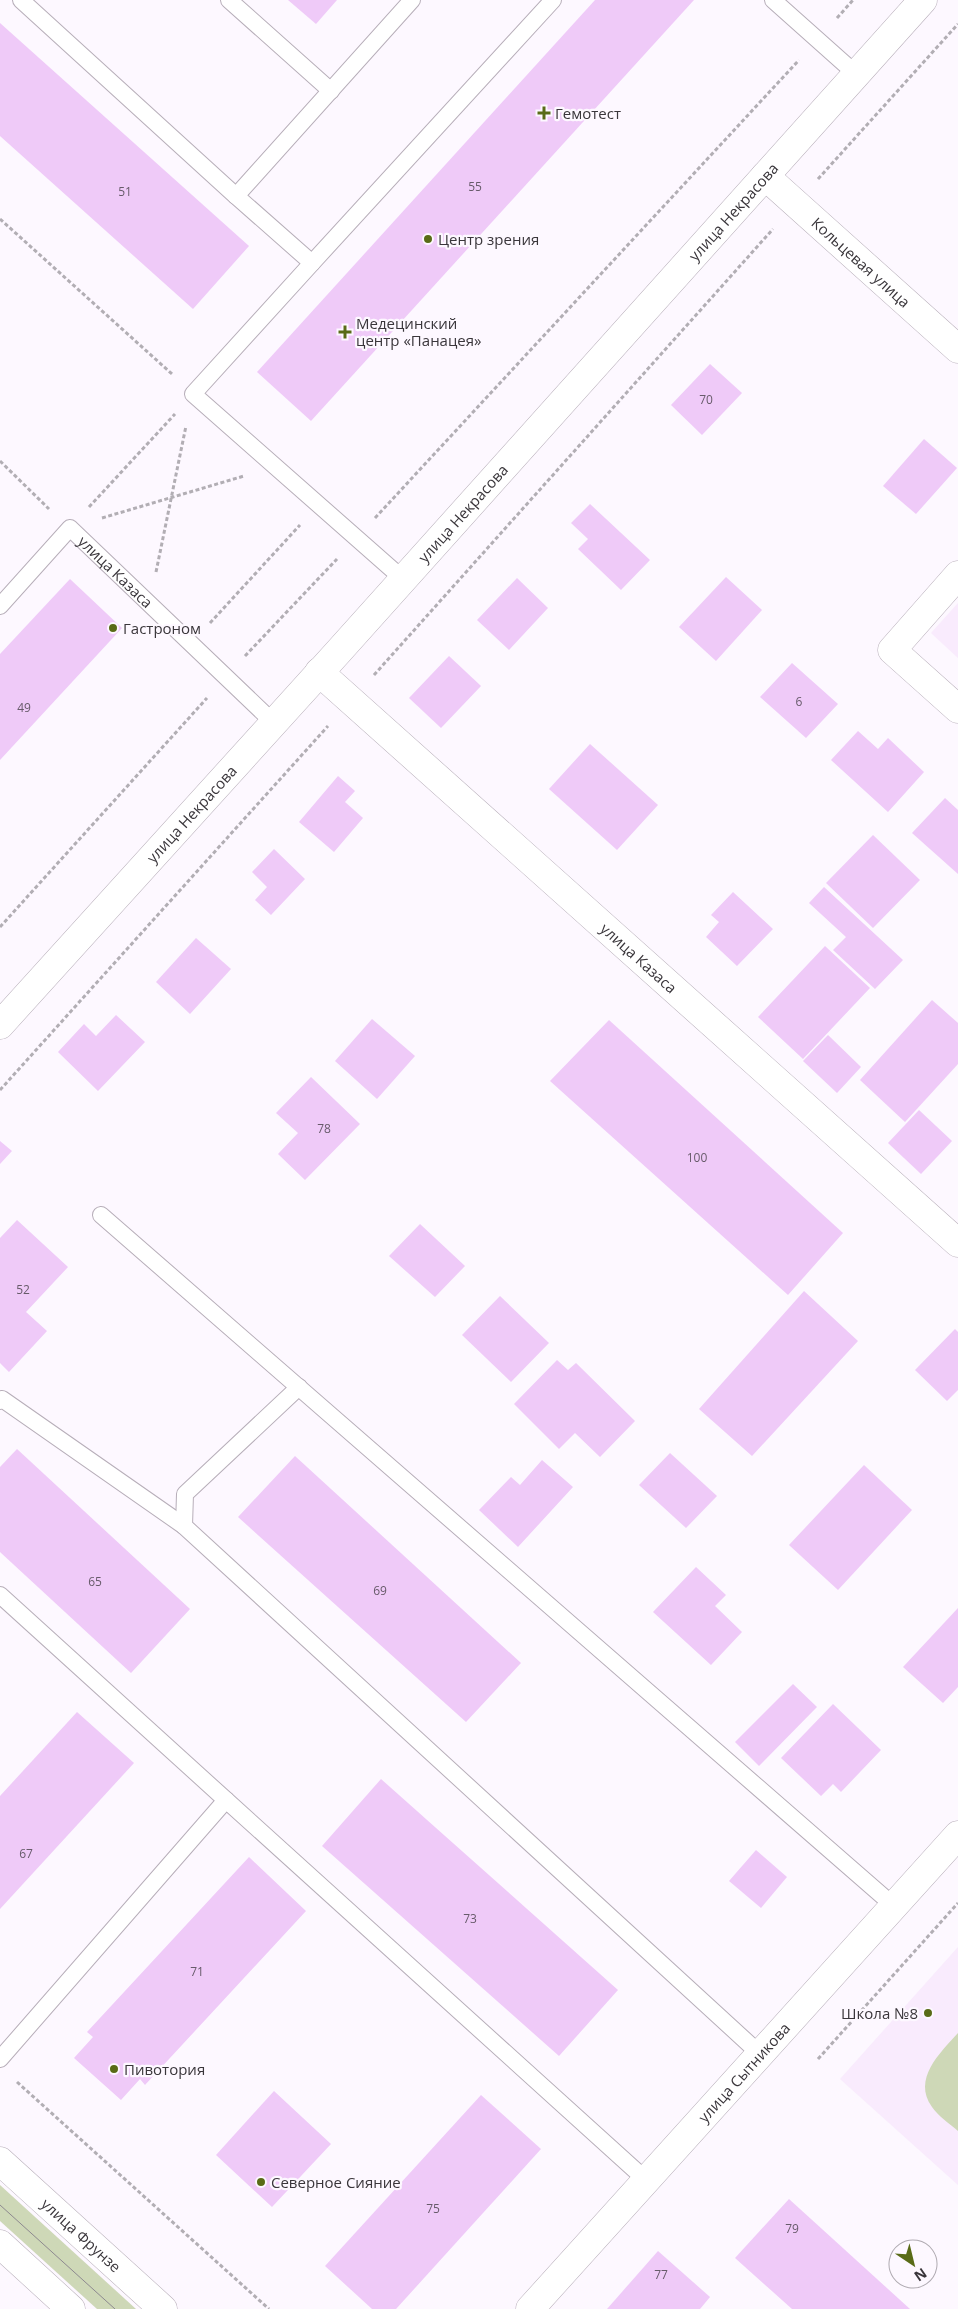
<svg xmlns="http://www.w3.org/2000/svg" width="958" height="2309" font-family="'Open Sans',sans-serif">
<rect width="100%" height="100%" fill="#fdf8ff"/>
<g fill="#f9ebfd">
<path d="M958,603V658L931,633Z"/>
<path d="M958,1947V2185L840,2079Z"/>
</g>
<g fill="#ced8b7">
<path d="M958,2033V2131C950,2124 938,2116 932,2107C912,2079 940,2053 958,2033Z"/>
<path d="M0,2185L136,2309H97L0,2221Z"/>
</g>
<g fill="#efcaf8">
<path d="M288,0H337L316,24Z"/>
<path d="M595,0H694L311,421L257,372Z"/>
<path d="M0,23L249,246L193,309L0,136Z"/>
<path d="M710,364L742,393L702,435L671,405Z"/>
<path d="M924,439L957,468L916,514L883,486Z"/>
<path d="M590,504L650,560L621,590L578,549L588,539L571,523Z"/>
<path d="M726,577L762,610L716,661L679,627Z"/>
<path d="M517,578L548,608L509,650L477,620Z"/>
<path d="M70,579L122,628L0,760V654Z"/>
<path d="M449,656L481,686L441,728L409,698Z"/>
<path d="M792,663L838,704L806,738L760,697Z"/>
<path d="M858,731L878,749L888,738L924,772L888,812L831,760Z"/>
<path d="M590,744L658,805L617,850L549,789Z"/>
<path d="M338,776L355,791L345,802L363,818L334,852L299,822Z"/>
<path d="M945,798L958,810V874L912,833Z"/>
<path d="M873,835L920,880L873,928L826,883Z"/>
<path d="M274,849L305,879L271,915L255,900L267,887L252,872Z"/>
<path d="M824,887L903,960L875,989L833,950L846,937L809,903Z"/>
<path d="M733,892L773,929L737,966L706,937L719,922L711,915Z"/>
<path d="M196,938L231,969L190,1014L156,982Z"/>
<path d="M825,946L870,988L803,1059L758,1017Z"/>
<path d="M932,1000L958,1023V1064L905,1122L860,1080Z"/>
<path d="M116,1015L145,1042L98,1091L58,1052L84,1024L96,1036Z"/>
<path d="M372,1019L415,1056L377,1099L335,1061Z"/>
<path d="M609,1020L843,1233L788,1295L550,1081Z"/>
<path d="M828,1035L861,1067L837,1093L803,1061Z"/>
<path d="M311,1077L360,1124L305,1180L278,1154L298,1133L276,1113Z"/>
<path d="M919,1110L952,1141L921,1174L888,1143Z"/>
<path d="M0,1141L12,1151L0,1164Z"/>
<path d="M17,1220L68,1267L26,1312L47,1331L9,1372L0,1363V1238Z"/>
<path d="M420,1224L465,1266L435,1297L389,1256Z"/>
<path d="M804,1291L858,1341L752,1456L699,1409Z"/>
<path d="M500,1296L549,1343L511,1382L462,1335Z"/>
<path d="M955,1329L958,1332V1390L947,1401L915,1370Z"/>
<path d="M557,1360L568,1370L576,1363L635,1421L600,1457L575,1433L559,1449L514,1404Z"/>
<path d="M17,1449L190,1609L131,1673L0,1552V1467Z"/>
<path d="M670,1453L717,1496L686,1528L639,1485Z"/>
<path d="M295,1456L521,1663L466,1722L238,1517Z"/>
<path d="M542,1460L573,1487L518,1547L479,1510L511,1477L520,1485Z"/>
<path d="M864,1465L912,1510L838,1590L789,1545Z"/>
<path d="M696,1567L726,1595L715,1606L742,1632L711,1665L653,1612Z"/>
<path d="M958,1608V1687L943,1703L903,1667Z"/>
<path d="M793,1684L817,1707L759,1766L735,1742Z"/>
<path d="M833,1704L881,1750L841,1792L833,1784L821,1796L781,1758Z"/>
<path d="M77,1712L134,1763L0,1909V1796Z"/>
<path d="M381,1779L618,1990L559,2056L322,1846Z"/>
<path d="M756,1850L787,1877L761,1908L729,1881Z"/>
<path d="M249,1857L306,1911L145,2085L140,2079L121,2100L74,2058L93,2037L87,2032Z"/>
<path d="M274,2091L331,2144L272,2207L216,2155Z"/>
<path d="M481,2095L541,2149L396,2309H372L325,2266Z"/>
<path d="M789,2199L910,2309H792L735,2258Z"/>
<path d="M658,2251L710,2297L700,2309H607Z"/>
</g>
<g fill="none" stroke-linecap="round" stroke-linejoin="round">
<g stroke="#b7aeb9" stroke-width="18">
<g id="lane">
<path d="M21,0L236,196"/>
<path d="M229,0L331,91"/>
<path d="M773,0L856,74"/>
<path d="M312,263L553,0"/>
<path d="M403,579L193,394L312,263L236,196L412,0"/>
<path id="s1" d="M0,606L70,528L274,723"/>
<path d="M101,1215L894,1906"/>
<path d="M299,1387L185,1494L184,1526L760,2054"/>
<path d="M0,1401L2,1399L184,1526"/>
<path d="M0,1595L226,1800"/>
<path d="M0,2059L226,1800L646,2180"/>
</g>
</g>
<g stroke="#b7aeb9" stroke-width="29">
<g id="street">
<path id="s2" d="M765,176L958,349"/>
<path d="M958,575L892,650L958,709"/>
<path id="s3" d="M319,672L958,1243"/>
<path id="s4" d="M0,1025L339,651L923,0"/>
<path id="s5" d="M530,2309L958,1835"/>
</g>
</g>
<g stroke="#b7aeb9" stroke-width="29">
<g id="secondary">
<path id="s6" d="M0,2161L163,2309"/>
<path d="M0,2244L71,2309"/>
</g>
</g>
<g stroke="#b2aeb4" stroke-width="3" stroke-dasharray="4 2.5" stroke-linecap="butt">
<path d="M837,18L853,0"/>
<path d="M818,179L958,24"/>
<path d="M0,219L172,374"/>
<path d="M0,461L49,509"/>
<path d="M89,507L175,414"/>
<path d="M102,518L244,476"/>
<path d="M375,518L799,60"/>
<path d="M156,572L186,426"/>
<path d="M210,623L300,525"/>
<path d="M245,656L337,559"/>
<path d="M374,675L773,229"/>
<path d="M0,927L207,698"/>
<path d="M0,1090L328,726"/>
<path d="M818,2059L958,1903"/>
<path d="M17,2082L269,2309"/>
</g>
<use href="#lane" stroke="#fff" stroke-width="16"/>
<use href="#street" stroke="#fff" stroke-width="28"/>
<use href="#secondary" stroke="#fff" stroke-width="28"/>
<path stroke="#8d898f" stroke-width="1" d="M0,2205L115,2309"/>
</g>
<g fill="#596b17" stroke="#fdf8ff" stroke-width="2">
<path d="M541.5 105.5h5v5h5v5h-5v5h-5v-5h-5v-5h5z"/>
<circle cx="428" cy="239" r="5"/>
<path d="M342.5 324.5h5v5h5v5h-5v5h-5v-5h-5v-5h5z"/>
<circle cx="113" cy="628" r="5"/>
<circle cx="928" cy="2013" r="5"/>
<circle cx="114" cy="2069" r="5"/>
<circle cx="261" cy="2182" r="5"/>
</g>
<g text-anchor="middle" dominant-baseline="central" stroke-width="4.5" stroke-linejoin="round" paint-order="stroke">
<g font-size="12" fill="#675b6a">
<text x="475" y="186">55</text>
<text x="125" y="191">51</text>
<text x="706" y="399">70</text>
<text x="799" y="701">6</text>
<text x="24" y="707">49</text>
<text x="324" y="1128">78</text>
<text x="697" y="1157">100</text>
<text x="23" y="1289">52</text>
<text x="95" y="1581">65</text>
<text x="380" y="1590">69</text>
<text x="26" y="1853">67</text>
<text x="470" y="1918">73</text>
<text x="197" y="1971">71</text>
<text x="433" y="2208">75</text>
<text x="792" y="2228">79</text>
<text x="661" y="2274">77</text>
</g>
<g font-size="15" fill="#3a363b" stroke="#fdf8ff" text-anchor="start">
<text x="555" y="113">Гемотест</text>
<text x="438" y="239">Центр зрения</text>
<text x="356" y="323">Медецинский<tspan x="356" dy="17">центр «Панацея»</tspan></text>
<text x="123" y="628">Гастроном</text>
<text x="918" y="2013" text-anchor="end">Школа №8</text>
<text x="124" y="2069">Пивотория</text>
<text x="271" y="2182">Северное Сияние</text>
</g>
<g font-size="15" fill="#3a363b" stroke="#fdf8ff">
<text stroke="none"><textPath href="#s4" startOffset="1095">улица Некрасова</textPath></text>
<text stroke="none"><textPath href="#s2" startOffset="129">Кольцевая улица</textPath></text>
<text stroke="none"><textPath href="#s4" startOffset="690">улица Некрасова</textPath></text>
<text stroke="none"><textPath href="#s1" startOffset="168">улица Казаса</textPath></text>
<text stroke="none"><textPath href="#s4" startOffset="285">улица Некрасова</textPath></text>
<text stroke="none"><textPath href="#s3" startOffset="429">улица Казаса</textPath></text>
<text stroke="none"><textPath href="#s5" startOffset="319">улица Сытникова</textPath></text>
<text stroke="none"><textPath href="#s6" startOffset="110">улица Фрунзе</textPath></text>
</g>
</g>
<g transform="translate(913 2264) rotate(145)"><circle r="24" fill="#fdf8ff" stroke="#afaab1"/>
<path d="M0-4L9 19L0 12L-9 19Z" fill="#596b17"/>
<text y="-8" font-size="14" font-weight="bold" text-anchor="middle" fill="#3a363b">N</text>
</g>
</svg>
